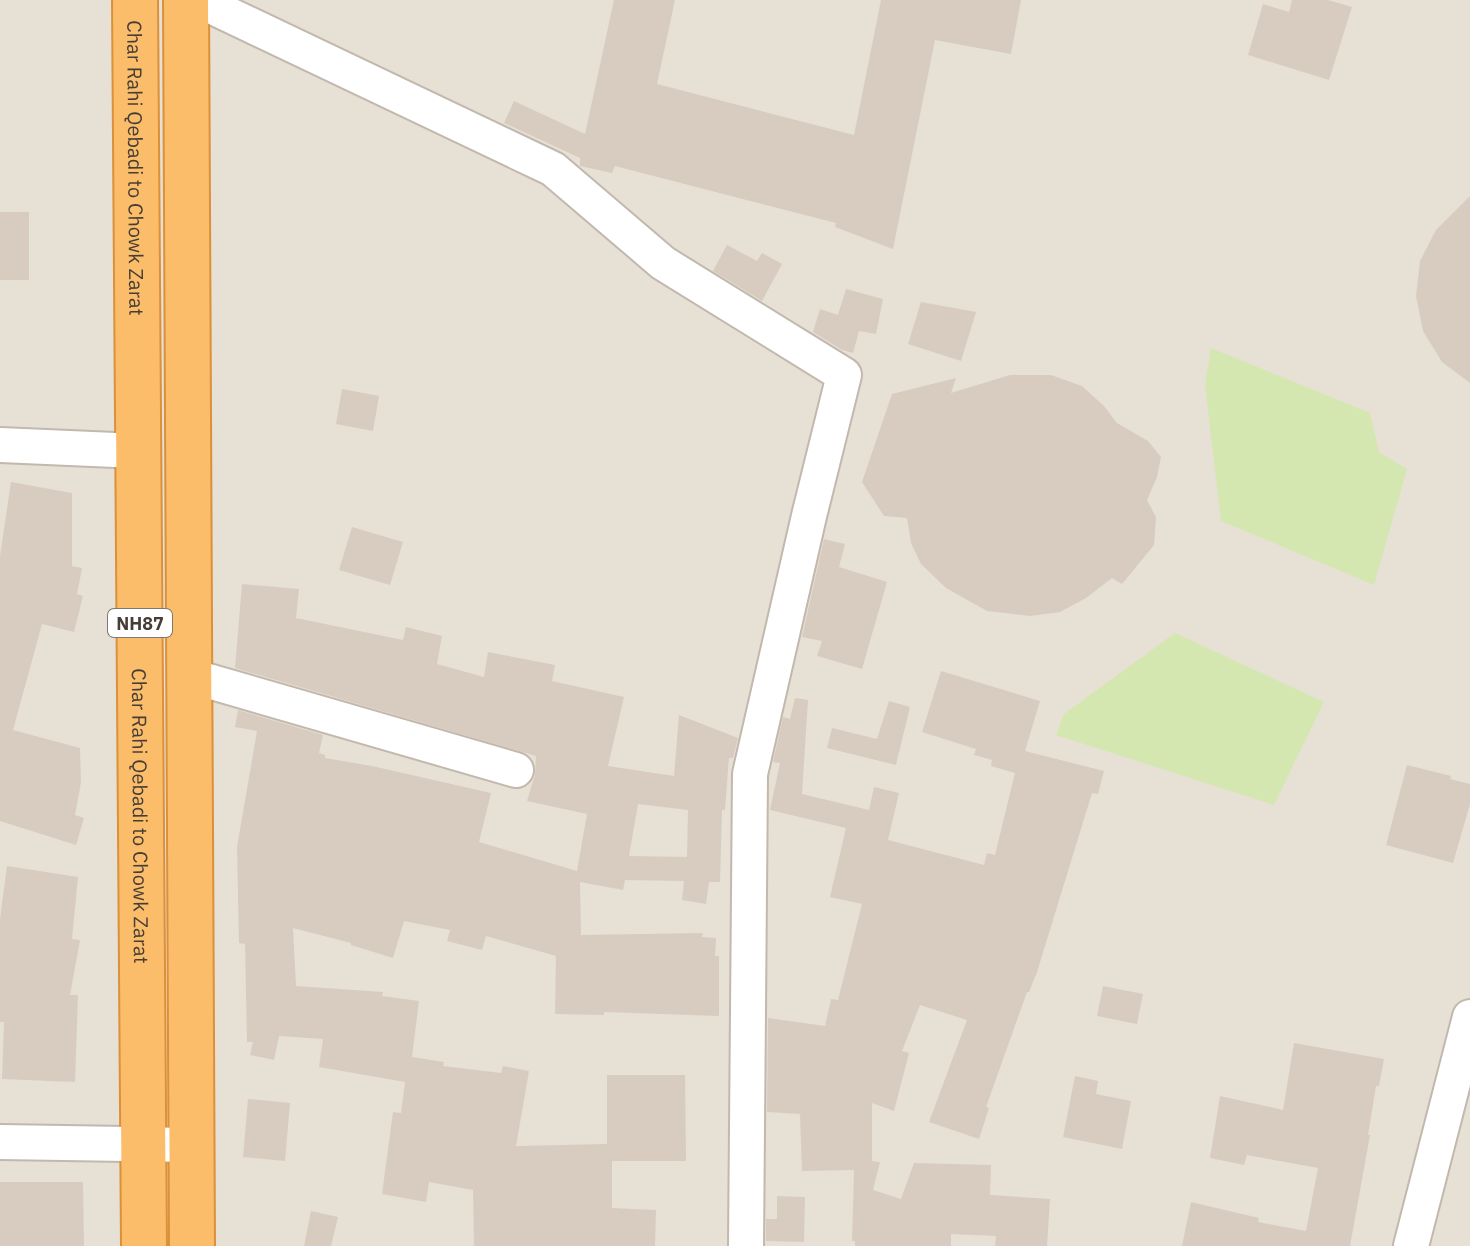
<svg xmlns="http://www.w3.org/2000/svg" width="1470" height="1246" font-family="'IBM Plex Sans',sans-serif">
<rect width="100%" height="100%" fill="#f3efe7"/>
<rect fill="#e7e0d5" x="0" y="0" width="1470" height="1246"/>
<g fill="#d4e7b1">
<path d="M1211,348L1370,413L1379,452L1407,469L1374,585L1221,521L1205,385Z"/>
<path d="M1175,633L1324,702L1274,805L1056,735L1064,714Z"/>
</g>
<g fill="#d8ccc0" fill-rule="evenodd">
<path d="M614,0H675L657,84L854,135L881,0H1021L1011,54L935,40L893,249L835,227L836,223L615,166L612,173L580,166V158L504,123L514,101L585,134Z"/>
<path d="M1292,0H1328L1352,7L1329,80L1248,55L1263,4L1289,12Z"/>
<path d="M1470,196V383L1442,362L1423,331L1416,296L1420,261L1436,230Z"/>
<rect x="0" y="212" width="29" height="68"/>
<path d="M727,245L757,261L762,253L782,264L762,301L713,271Z"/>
<path d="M846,289L883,299L876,334L859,331L853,353L842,350L813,332L820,309L838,315Z"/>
<path d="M921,302L976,312L961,361L908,344Z"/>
<path d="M1010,375H1051L1082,386L1104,406L1117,423L1148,441L1161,457L1157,477L1147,500L1156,517L1154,545L1122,584L1112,578L1086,598L1060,612L1030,616L987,611L946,588L921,564L911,543L907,518L884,516L862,482L892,394L956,378L951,393Z"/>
<path d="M342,389L379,396L373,431L336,424Z"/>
<path d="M11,482L72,493V566L82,568L77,594L83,596L74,632L42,624L13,730L80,748L81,782L75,815L84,818L76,845L0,821V556Z"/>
<path d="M352,527L403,542L390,585L339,570Z"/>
<path d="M824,539L845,544L839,567L887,582L862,669L817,656L822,641L802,637Z"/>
<path d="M242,584L299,589L296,618L403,640L406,627L442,636L437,664L484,677L488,652L555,665L552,681L624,697L608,766L674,776L679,715L738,738L733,758H729L725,810H722L720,882H709L706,904L682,900L684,881L625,880L623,890L580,882L581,935L703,933L702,937L716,938L715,956H719V1016L604,1012V1015L555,1014L556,956L486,936L482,950L447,941L450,930L404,921L393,958L351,945V943L293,928L296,986L383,992L382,996L419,1001L412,1057L444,1062L443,1066L501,1073L503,1066L529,1071L516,1146L607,1144V1075H685L686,1161H612V1208L656,1210L655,1246H474L473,1190L429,1182L426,1202L382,1194L393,1112L401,1113L405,1082L319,1067L323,1039L279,1036L274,1060L250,1055L253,1042H247L245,944L239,943L237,847L257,731L235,727L238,710L323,735L319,753L325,755V758L372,766L491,793L479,842L577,871L587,814L527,801L535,775L536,756L235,668ZM638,804L688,810L687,857L629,856Z"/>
<path d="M941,671L1040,701L1025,751L1104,771L1098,794L1092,793L1037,972L1029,992H1027L986,1107L989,1108L979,1139L929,1122L967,1020L920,1005L902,1051L909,1053L894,1111L872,1103V1161L880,1162L873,1190L901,1199L914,1163L991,1165L990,1195L1050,1199L1047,1246H995L996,1236L951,1234V1246H855V1241H852L854,1170L802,1171L800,1114L767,1112L768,1018L825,1026L831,999L838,1000L862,904L830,897L846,828L770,810L780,763L773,762L783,717L790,719L795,698L808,700L802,794L869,810L874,787L899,793L888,840L984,865L987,853L995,855L1015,773L991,766L992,760L974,755L976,749L922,732Z"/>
<path d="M889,701L910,707L896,765L827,748L832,728L877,739Z"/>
<path d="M1407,765L1451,776L1450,779L1470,784V804L1453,863L1386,845Z"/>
<path d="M7,866L78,877L72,939L80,940L70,995H78L75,1082L2,1079L4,1022H0V919Z"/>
<path d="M1103,986L1143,994L1137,1024L1097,1016Z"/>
<path d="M1294,1043L1384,1059L1379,1086H1376L1368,1135H1370L1350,1246H1182L1191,1202L1259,1218L1258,1222L1306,1231L1318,1168L1247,1155L1244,1165L1210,1158L1220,1096L1283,1110Z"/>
<path d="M1075,1076L1098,1081L1096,1094L1131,1101L1122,1149L1063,1137Z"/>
<path d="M248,1099L290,1103L285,1161L243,1157Z"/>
<path d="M0,1182H83L84,1246H0Z"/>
<path d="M777,1196L805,1197L804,1242L766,1241V1219H777Z"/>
<path d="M311,1211L338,1217L331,1246H304Z"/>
</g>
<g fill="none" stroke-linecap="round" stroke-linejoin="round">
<g stroke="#c2b8ad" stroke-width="38">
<g id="street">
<path d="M198,0L553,169L663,263L844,375L809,516L750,774L746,1246"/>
<path d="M0,445L138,451"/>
<path d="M191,676L516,770"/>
<path d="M0,1142L191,1145"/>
<path d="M1411,1246L1470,1017"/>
</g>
</g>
<g stroke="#db903a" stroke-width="48">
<g id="highway">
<path id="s1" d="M135,0L144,1246"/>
<path d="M186,0L192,1246"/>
</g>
</g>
<use href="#street" stroke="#fff" stroke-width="34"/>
<use href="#highway" stroke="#fbbd6a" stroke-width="44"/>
</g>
<g text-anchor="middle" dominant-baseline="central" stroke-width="6" stroke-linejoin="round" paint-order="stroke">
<rect fill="#fff" stroke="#7e7872" stroke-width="2" x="108" y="609" width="64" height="28" rx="6"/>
<g font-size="18" font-weight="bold" fill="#463e36">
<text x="140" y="623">NH87</text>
</g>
<g font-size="20" fill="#463e36" stroke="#fff">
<text stroke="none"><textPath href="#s1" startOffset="168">Char Rahi Qebadi to Chowk Zarat</textPath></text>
<text stroke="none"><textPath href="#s1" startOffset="816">Char Rahi Qebadi to Chowk Zarat</textPath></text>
</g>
</g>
</svg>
